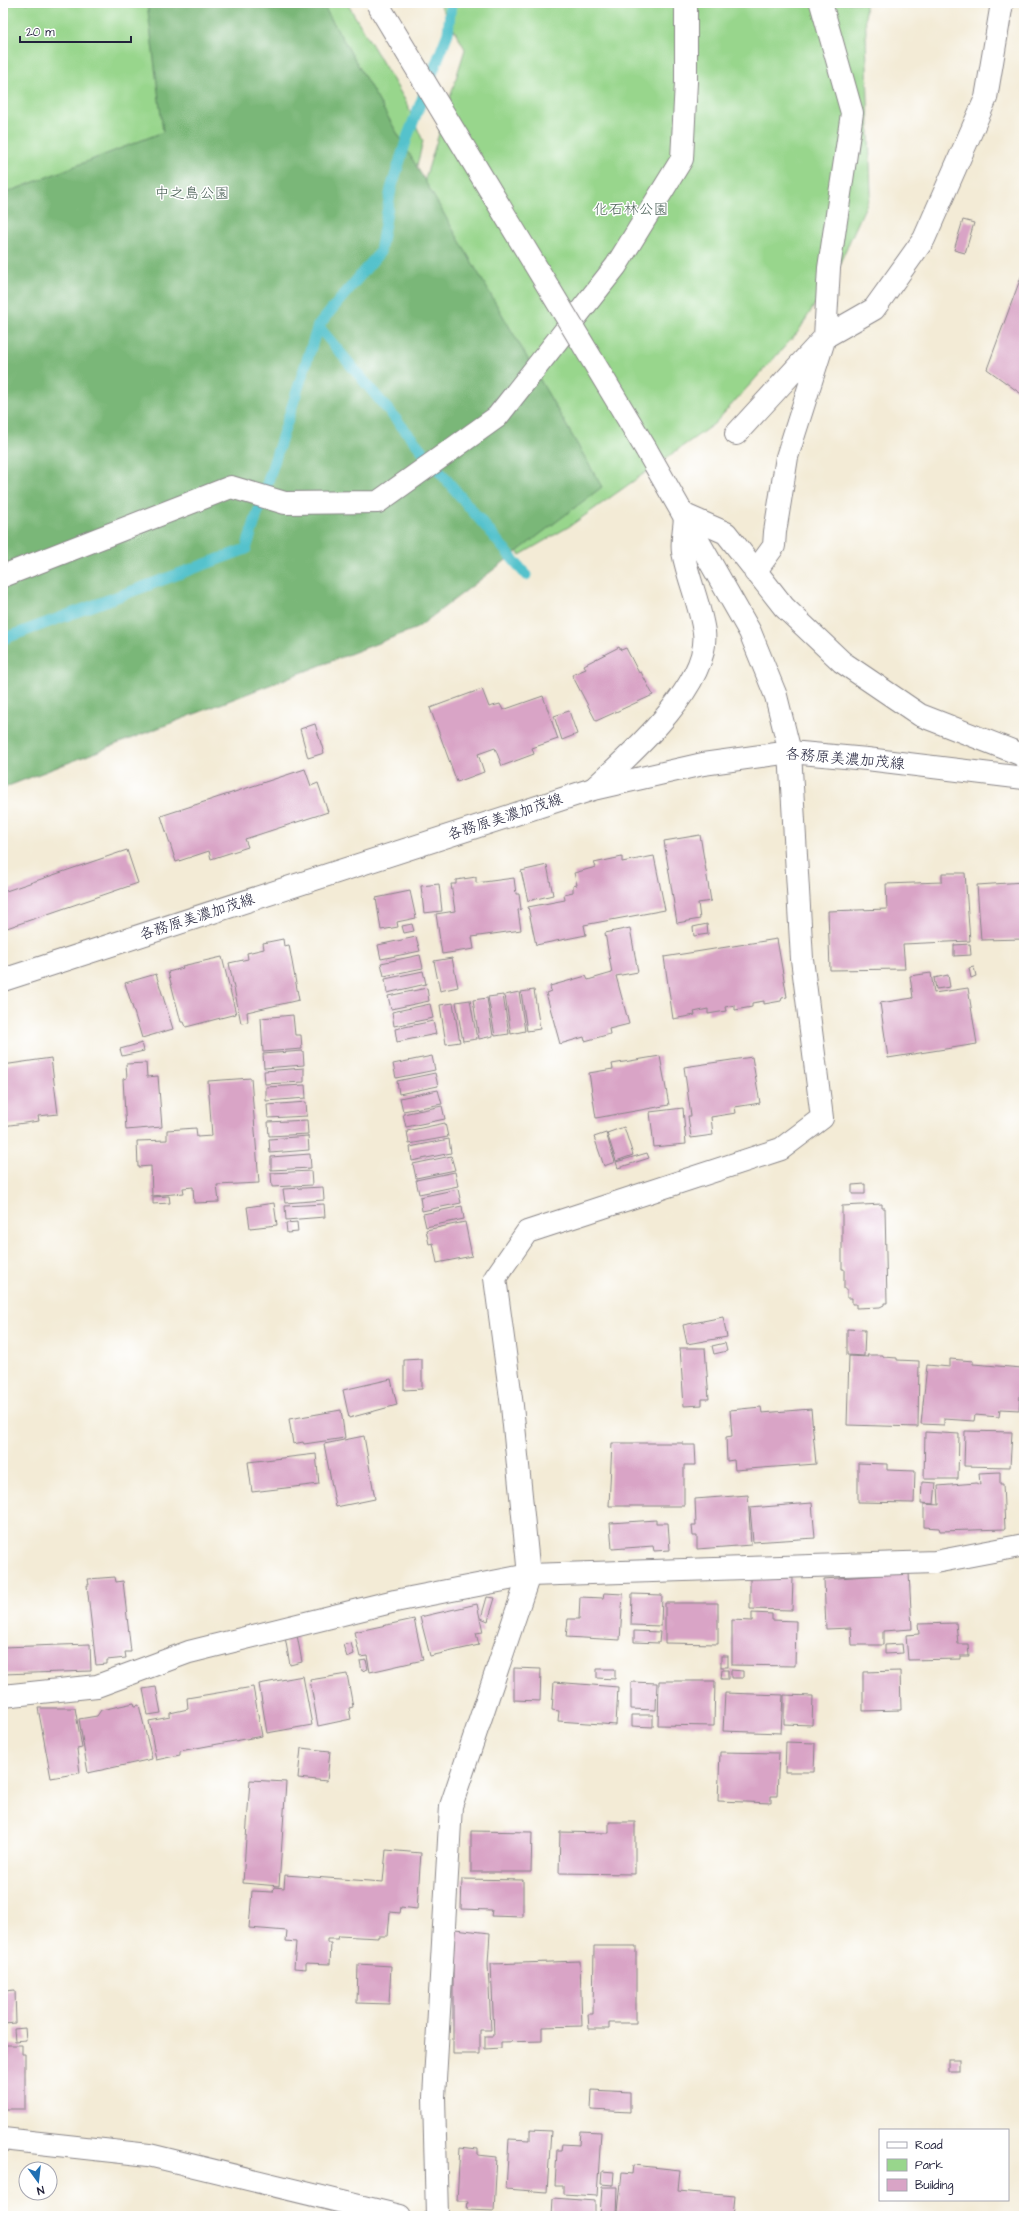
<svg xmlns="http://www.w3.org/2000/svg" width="1027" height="2219" font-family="'Architects Daughter','Klee One',sans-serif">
<rect width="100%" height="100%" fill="#fff"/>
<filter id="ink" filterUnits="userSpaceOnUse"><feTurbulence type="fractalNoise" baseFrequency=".025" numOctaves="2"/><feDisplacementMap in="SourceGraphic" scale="8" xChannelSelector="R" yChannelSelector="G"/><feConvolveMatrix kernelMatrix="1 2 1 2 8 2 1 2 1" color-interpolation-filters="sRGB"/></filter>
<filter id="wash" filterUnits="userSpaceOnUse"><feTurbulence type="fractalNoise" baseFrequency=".012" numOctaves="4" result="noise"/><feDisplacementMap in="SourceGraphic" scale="16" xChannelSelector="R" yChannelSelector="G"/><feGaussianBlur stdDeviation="0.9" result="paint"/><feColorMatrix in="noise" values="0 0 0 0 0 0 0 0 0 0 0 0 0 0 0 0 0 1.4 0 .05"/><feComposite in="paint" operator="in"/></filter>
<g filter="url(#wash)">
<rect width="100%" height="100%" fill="#f3ebd6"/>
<g fill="#98d68c" stroke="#5d7c64">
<path d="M3,3H347L405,100L423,141L395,256L3,541Z"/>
<path d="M439,3H865L871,194L839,265L798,332L714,424L570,526L520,555L334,330L401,257L465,49Z"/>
</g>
<path fill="#7ab778" stroke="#4e6c5a" d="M147,3H322L602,487L417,628L3,788V194L163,132Z"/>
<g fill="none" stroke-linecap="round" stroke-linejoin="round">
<g stroke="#55c2cc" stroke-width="11">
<path d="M451,3L448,33L408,135L391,189L380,252L318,326L526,575"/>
<path d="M3,639L246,549L318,326"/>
</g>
</g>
<g id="blocks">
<g fill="#d9a4c6">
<path d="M963,220L974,223L965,253L954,250Z"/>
<path d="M1024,269V396L987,369Z"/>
<path d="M619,647L621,650L626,648L639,673L641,672L653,695L596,721L572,675L586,669L584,665Z"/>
<path d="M482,689L489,707L500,704L503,710L543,696L558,739L532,748L534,754L502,766L495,748L478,754L484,772L457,782L430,708Z"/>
<path d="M569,711L577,734L562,740L554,716Z"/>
<path d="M315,724L324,753L308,758L300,729Z"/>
<path d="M305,769L311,786L318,783L328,812L245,839L248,847L211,859L209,851L176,862L161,816Z"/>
<path d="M700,835L711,901L698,903L700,919L677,923L664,841Z"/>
<path d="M127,850L138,883L4,929L3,892Z"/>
<path d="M654,856L665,910L584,925L586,935L536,945L528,907L565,900L564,894L573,892V886L577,885L574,873L596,867L594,863L622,857V862Z"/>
<path d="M547,865L553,895L528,901L521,871Z"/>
<path d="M942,873H965L970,941L903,944L905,969L830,970L828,911L887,909L886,884L942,882Z"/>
<path d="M476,877V883L514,878L516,894H519L521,909L518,910L521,930L472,937L474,949L442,954L436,914L455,911L451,884H456V880Z"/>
<path d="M1024,882V939L981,940L977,885Z"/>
<path d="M439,884L442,911L424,913L421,886Z"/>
<path d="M410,891L416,918L397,922L398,927L381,930L376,898Z"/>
<path d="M412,924L414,931L404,933L402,926Z"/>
<path d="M707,924L708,934L694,936L693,927Z"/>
<path d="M630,928L638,972L616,976L629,1024L609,1029L610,1034L585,1041L584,1037L560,1044L546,993L551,991L550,986L586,976L588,980L612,973L605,933Z"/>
<path d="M416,937L420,951L381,959L378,945Z"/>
<path d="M283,939L284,946L289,945L299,1000L247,1012L248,1022L241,1023L229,963L248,959L247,953L264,949L263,943Z"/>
<path d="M777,939L787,997L782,998L781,1001L764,1004V1001L752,1003V1007L735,1010V1005L725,1007L726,1011L708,1014V1009L694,1012L695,1015L673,1019L664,957Z"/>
<path d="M970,944L971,955L954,956V945Z"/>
<path d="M420,955L423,968L384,976L381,963Z"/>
<path d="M222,957L236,1014L186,1027L184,1022H181L168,972L183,968L182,966Z"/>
<path d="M452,958L458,987L440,991L434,961Z"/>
<path d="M974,967L976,976L971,978L969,968Z"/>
<path d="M423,971L426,984L387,993L385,979Z"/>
<path d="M931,973L934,993L968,988L977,1044L888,1058L880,1003L913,998L910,976Z"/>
<path d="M156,974L173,1029L142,1038L125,983Z"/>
<path d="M948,975L950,987L936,989L934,978Z"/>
<path d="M427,988L429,1001L391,1009L388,996Z"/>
<path d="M534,990L540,1029L527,1031L521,992Z"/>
<path d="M519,992L525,1031L511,1034L505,995Z"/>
<path d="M503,995L509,1034L495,1036L488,997Z"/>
<path d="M487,998L493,1036L479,1039L473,1000Z"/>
<path d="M470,1000L477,1039L463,1041L456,1002Z"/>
<path d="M453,1003L460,1042L446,1044L440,1005Z"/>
<path d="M430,1004L433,1018L394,1026L392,1012Z"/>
<path d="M293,1015L295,1035H301L302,1049L263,1052L261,1018Z"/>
<path d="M433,1021L436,1034L397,1042L395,1029Z"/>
<path d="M142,1043L144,1051L122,1056L120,1049Z"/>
<path d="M303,1051L304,1065L264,1068L263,1054Z"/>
<path d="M432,1056L435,1070L396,1078L393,1064Z"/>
<path d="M660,1056L669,1105L596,1118L589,1073L613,1069L612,1064Z"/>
<path d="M752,1057L760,1103L735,1107L736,1113L711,1117L713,1135L691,1138L688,1116H691L684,1067Z"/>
<path d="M51,1058L58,1114L38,1116L39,1121L3,1126V1065Z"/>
<path d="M146,1063L147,1077L158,1076L162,1127L126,1130L123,1079L127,1078L126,1064Z"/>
<path d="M304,1068V1082L265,1084L264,1071Z"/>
<path d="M435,1073L438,1086L399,1094L397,1081Z"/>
<path d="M251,1078L259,1183L217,1185L219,1202L194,1203L193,1187L183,1188L184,1193L152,1196L151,1166L138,1167L137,1141L167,1140V1130L196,1128L197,1137L212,1136L208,1081Z"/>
<path d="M305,1085L306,1098L266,1101V1087Z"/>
<path d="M438,1090L442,1104L403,1111L400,1098Z"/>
<path d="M306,1102L307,1116L268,1118L267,1105Z"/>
<path d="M442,1106L445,1119L406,1127L403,1114Z"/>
<path d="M683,1108L686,1144L654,1147L650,1112Z"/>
<path d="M307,1120L308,1134L269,1136L268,1122Z"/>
<path d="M445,1123L448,1137L409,1144L407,1131Z"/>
<path d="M624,1127L633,1155L616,1161L607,1133Z"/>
<path d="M606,1133L615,1162L604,1166L594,1137Z"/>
<path d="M308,1136L309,1150L270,1153L269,1139Z"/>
<path d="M449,1139L451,1153L412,1161L410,1147Z"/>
<path d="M647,1153L649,1158L618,1168L616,1162Z"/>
<path d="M310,1154L311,1168L271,1170V1157Z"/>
<path d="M451,1156L455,1170L416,1178L413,1164Z"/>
<path d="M311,1171L312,1185L272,1187L271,1173Z"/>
<path d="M455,1172L458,1186L419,1194L416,1180Z"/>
<path d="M865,1184V1194H852V1185Z"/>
<path d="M323,1187L324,1200L285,1203L283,1189Z"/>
<path d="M458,1189L461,1203L422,1211L420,1197Z"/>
<path d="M169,1196L170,1203L153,1204V1197Z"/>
<path d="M274,1203L277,1225L250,1228L247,1207Z"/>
<path d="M324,1204L325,1217L286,1220L285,1206Z"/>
<path d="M882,1204V1208H885L887,1303H884V1305L880,1307L856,1308V1304H852V1298H847V1289H844V1269H842V1206Z"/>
<path d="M462,1206L464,1219L426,1227L423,1214Z"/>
<path d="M297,1222L298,1232L287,1233L286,1223Z"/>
<path d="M465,1222L472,1256L437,1263L433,1243L429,1244L426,1230Z"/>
<path d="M723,1317L727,1337L687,1344L683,1325Z"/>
<path d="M847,1329L865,1330L864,1356L847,1355Z"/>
<path d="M725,1343L727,1351L714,1354L712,1346Z"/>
<path d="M680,1348H705L709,1399H702V1405L684,1406Z"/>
<path d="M867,1355H883V1357L897,1358V1360L919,1361L918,1427L847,1425L849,1356L868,1357Z"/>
<path d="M422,1359V1389L404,1390V1360Z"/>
<path d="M950,1359L973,1361V1364L1022,1368L1019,1410L1000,1409L999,1417L975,1415L974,1421L944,1419V1425L921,1424L927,1365L950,1367Z"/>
<path d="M391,1379L397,1405L349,1418L343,1390Z"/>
<path d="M761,1407L762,1413L811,1409L816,1464L735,1470L734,1460L727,1461L726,1437L732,1436L730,1410Z"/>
<path d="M341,1410L345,1438L304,1444L303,1442L293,1444L289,1419Z"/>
<path d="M965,1431L1012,1432L1010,1467L964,1466Z"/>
<path d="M925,1432L959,1434L958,1479H924Z"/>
<path d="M364,1436L375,1499L336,1507L324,1444Z"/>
<path d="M612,1443H683V1445H695L696,1465H684V1506H609Z"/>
<path d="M316,1454L319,1484L252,1492L248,1462Z"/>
<path d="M858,1463L887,1464V1470L915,1471L914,1503L858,1502Z"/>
<path d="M1000,1472V1484H1003L1005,1529L940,1531L939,1528L924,1527V1504L939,1505L938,1486L976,1483L980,1485L979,1473Z"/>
<path d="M922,1482L936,1483L934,1504L921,1503Z"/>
<path d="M748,1495L751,1545L697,1549V1536H693L692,1525H696L695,1499Z"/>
<path d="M812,1503L815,1538L753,1542L750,1508Z"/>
<path d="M656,1520V1523H668L670,1550L654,1551L653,1546L612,1549L610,1523Z"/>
<path d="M909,1573L912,1629L883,1631V1645H852L851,1628L826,1629L824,1579Z"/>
<path d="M115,1577L116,1582L123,1581L131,1652H125L126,1658L107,1660V1664L96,1665L87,1585H89L88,1579Z"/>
<path d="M750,1577L793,1578L792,1610L750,1609Z"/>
<path d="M604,1593L623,1594L620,1640L566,1637L568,1619H579L580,1597L603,1598Z"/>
<path d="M632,1594L662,1595L661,1626L631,1625Z"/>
<path d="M487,1597L495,1598L488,1621L481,1618Z"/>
<path d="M665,1603H718V1644L665,1643Z"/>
<path d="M477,1604L483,1632L476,1633L479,1645L430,1656L420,1617Z"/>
<path d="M752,1613L772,1614V1620L796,1621L795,1666L732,1665V1620L752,1621Z"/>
<path d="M414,1619L423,1660L370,1672L367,1656L360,1657L354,1632Z"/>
<path d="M956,1623L958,1644H968L969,1656H960V1659L908,1660L906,1635L919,1634L918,1624Z"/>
<path d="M634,1631L660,1632L659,1643L634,1642Z"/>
<path d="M297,1635L302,1662L290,1665L285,1637Z"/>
<path d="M351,1643L354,1654L347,1657L343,1645Z"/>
<path d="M90,1644L91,1671L3,1674V1647Z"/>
<path d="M902,1644L903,1653L885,1654V1645Z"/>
<rect x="721" y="1656" width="7" height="11"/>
<path d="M366,1660L368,1669L362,1671L360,1661Z"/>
<path d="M514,1668L541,1669L540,1701L514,1700Z"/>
<path d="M597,1669H615V1679L597,1678Z"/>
<path d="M722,1670H728V1679H721Z"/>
<path d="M731,1670L743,1671V1678H731Z"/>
<path d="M900,1671L901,1710L863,1711V1672Z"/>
<path d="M347,1674L353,1707L349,1708L351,1719L318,1726L310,1680Z"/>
<path d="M303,1676L312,1725L267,1733L259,1684Z"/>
<path d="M659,1681H715L714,1726L658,1725Z"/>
<path d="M554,1682L618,1687L616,1725L558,1721L559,1711L552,1710Z"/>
<path d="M631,1682L657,1683L656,1710L631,1709Z"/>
<path d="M156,1687L161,1713L148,1715L143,1689Z"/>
<path d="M253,1687L262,1736L180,1751V1755L156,1760L149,1721L170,1717V1713L188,1709L187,1698Z"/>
<path d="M725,1693L783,1695L781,1733L723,1731Z"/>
<path d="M784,1695L813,1696L812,1725L784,1724Z"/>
<path d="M134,1703L135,1706L139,1705L152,1759L88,1773L79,1719L97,1716L101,1710Z"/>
<path d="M38,1708H75L82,1748L77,1749L80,1773L51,1778Z"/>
<path d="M632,1715H653V1727L632,1726Z"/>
<path d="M786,1742L815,1743L814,1772H785Z"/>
<path d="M301,1748L330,1751L327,1781L298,1778Z"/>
<path d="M720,1752L779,1753L777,1796H771V1803L718,1801Z"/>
<path d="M250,1780L286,1782L279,1886L243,1883Z"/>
<path d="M609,1822H635V1874L559,1873L560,1832L609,1833Z"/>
<path d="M471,1831L532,1832L531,1872H471Z"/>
<path d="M386,1850L421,1853L417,1909L401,1907L400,1913L390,1912L388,1936H378V1938L339,1936L338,1939H327V1943H331L330,1964L306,1963V1969L294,1968L296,1942L286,1941L287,1931L249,1928L252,1891L273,1892L274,1887L284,1888L285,1875L383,1882Z"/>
<path d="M462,1879L523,1880V1917L491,1916L492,1910L461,1909Z"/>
<path d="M455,1929L490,1933L488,1964L491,2030H480V2054H453V1961Z"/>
<path d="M594,1946H636V2023H609V2029H589L588,2014H593Z"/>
<path d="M580,1961L582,2026L542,2027V2041L501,2042V2048L485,2049V2036H494L491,1964Z"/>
<path d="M358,1964L391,1966L389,2004L357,2003Z"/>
<path d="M15,1990L16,2023L3,2024V1991Z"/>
<path d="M25,2028L26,2040L15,2041L14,2029Z"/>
<path d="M3,2045H22V2054H25V2109H3Z"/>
<rect x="948" y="2059" width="11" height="12"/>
<path d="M592,2090L630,2092V2112L591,2110Z"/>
<path d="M530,2130L551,2131L547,2192L506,2189L509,2139L530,2140Z"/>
<path d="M580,2131L601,2132L597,2196L563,2194V2186H555L557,2150H561L562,2144L579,2145Z"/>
<path d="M460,2147L478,2149V2155L497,2157L494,2211L467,2210L468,2201H457Z"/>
<path d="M633,2165L680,2170L678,2191L735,2196L733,2216H627L628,2214L618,2212L622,2173L632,2174Z"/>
<path d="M602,2171L614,2172L613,2185L601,2184Z"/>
<path d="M602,2187H618L617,2216H600Z"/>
<path d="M553,2198L595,2201V2216H552Z"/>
</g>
</g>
</g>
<g filter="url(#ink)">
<use href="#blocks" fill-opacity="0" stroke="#8a8688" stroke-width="1"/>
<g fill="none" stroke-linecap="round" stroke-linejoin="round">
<g stroke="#8a8688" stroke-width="24">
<g id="minor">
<path d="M736,434L825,337L829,268L852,113L821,3"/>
<path d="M685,515L726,533L784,607L842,662L920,715L1020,754L1024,757"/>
<path d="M755,572L774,546L775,532L787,457L825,337L874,309L924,239L986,98L1002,3"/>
<path d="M3,576L231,487L285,503L378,502L497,417L616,266L682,159L686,82V3"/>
<path d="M593,789C629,756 711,684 704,632C700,604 688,579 683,552C681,541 685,527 685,515"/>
<path d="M3,1696L97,1686L189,1652L395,1601L529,1575L935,1562L1024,1545"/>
<path d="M3,2139L149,2155L400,2216"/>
<path d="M437,2216L434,2097L451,1806L529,1575L512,1406L495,1278L527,1232L781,1149L822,1118L802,959L790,752L776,696L750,632L646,449"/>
</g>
</g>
<g stroke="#8a8688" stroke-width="24">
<path id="major" d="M3,980L593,789L703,764L790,752L867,759L1024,778"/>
</g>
<use href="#minor" stroke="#fff" stroke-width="22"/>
<use href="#major" stroke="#fff" stroke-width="22"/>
<g stroke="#8a8688" stroke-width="24" stroke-linecap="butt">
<path id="minor-bridge" d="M377,3L646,449"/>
</g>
<use href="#minor-bridge" stroke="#fff" stroke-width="22"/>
</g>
</g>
<g text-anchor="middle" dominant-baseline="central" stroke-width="3" stroke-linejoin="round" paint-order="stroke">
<g font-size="15" fill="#4b6157" stroke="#fff">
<text x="192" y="193">中之島公園</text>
<text x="631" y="209">化石林公園</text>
</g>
<g font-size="15" fill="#22223b" stroke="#fff">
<text transform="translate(845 759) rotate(5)">各務原美濃加茂線</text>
<text transform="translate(505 817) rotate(-18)">各務原美濃加茂線</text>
<text transform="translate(197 917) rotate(-18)">各務原美濃加茂線</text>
</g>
</g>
<rect width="1027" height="2219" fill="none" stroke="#fff" stroke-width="16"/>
<rect x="879" y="2129" width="130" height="72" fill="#ffffff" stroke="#a7a7b1"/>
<rect x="887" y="2142" width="20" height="6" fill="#ffffff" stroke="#a7a7b1"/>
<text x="915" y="2149" font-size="12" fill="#22223b">Road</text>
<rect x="887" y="2159" width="20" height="12" fill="#98d68c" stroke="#a7a7b1"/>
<text x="915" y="2169" font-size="12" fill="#22223b">Park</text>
<rect x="887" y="2179" width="20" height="12" fill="#d9a4c6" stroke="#a7a7b1"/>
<text x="915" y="2189" font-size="12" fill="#22223b">Building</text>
<g transform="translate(38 2181) rotate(165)"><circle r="19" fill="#ffffff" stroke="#a7a7b1"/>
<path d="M0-3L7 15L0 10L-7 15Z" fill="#1f6fb2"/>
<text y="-6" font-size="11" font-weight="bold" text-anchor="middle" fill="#22223b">N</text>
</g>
<path d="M20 36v6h111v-6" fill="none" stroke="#22223b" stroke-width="2"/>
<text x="26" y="36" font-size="12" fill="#22223b" stroke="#ffffff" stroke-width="3" paint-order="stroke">20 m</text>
</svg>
